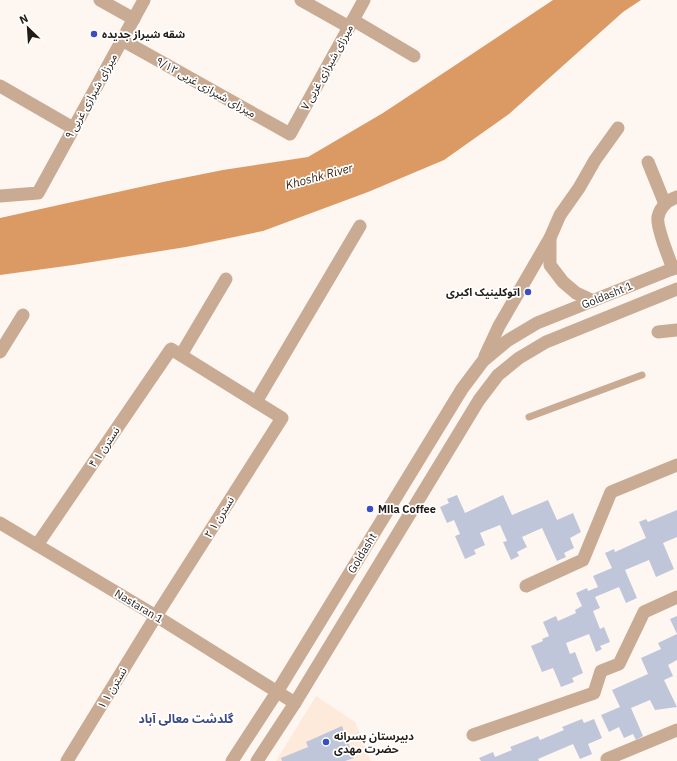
<svg xmlns="http://www.w3.org/2000/svg" width="677" height="761" font-family="'IBM Plex Sans','Noto Sans Arabic',sans-serif">
<rect width="100%" height="100%" fill="#fef6f1"/>
<path fill="#feeadb" d="M316,696L355,722L371,761H276Z"/>
<path fill="#db9964" d="M553,0H641L623,12L509,114L444,160L368,192L263,231L186,247L73,265L0,275V218L163,182L223,170L308,157L383,113L448,70Z"/>
<g fill="#c0c6d9">
<path d="M457,495L465,513L503,495L512,515L548,500L557,520L573,513L581,532L570,538L574,548L564,553L566,557L557,561L542,528L522,537L527,547L517,552L519,556L511,560L503,542L507,541L500,525L480,533L485,545L474,550L476,554L465,559L455,536L460,534L454,520L447,523L440,507L449,503L447,499Z"/>
<path d="M677,510V537L663,543L674,569L656,577L649,560L625,570L637,598L626,603L619,587L595,597L600,608L593,611L600,629L604,627L610,642L600,646L602,649L596,652L589,634L566,643L570,654L575,652L583,673L572,678L574,682L561,687L553,668L542,672L531,646L543,641L542,639L549,636L543,622L556,616L558,621L576,613L575,610L582,606L576,593L587,588L588,591L598,587L593,576L612,568L605,553L614,549L615,552L646,538L639,522L646,519L648,522Z"/>
<path d="M677,616V660L668,665L673,676L664,680L677,707L655,710L650,700L631,708L643,736L636,740L633,734L624,738L619,727L609,732L601,715L620,707L612,690L648,674L641,658L661,649L658,643L677,634L670,619Z"/>
<path d="M582,719L584,723L594,719L602,738L588,744L592,754L580,759L573,744L538,759L539,761H481L479,758L493,752L495,757L512,750L510,747L538,736L540,740L564,730L562,727Z"/>
<path d="M342,726L354,758L345,761H282L281,758L308,747L306,742Z"/>
</g>
<g fill="none" stroke-linecap="round" stroke-linejoin="round">
<path stroke="#c9ab94" stroke-width="7" d="M529,417L642,375"/>
<g stroke="#c9ab94" stroke-width="13">
<path d="M100,0L134,19"/>
<path d="M301,0L349,27"/>
<path d="M353,20L414,56"/>
<path d="M122,40L290,134L364,0"/>
<path d="M0,86L73,128"/>
<path d="M648,162L665,204"/>
<path d="M0,196L38,193L144,0"/>
<path d="M673,269C669,258 656,226 658,217C660,207 668,200 677,197"/>
<path d="M593,301L576,293L563,282L550,265V238L560,215L579,188L595,160L618,128"/>
<path d="M658,332L677,330"/>
<path d="M0,352L23,315"/>
<path d="M181,355L226,279"/>
<path d="M485,356L499,326L550,238"/>
<path d="M256,402L360,226"/>
<path d="M0,523L156,616L295,703"/>
<path d="M37,545L171,349L282,418L156,616L67,761"/>
<path d="M526,586L583,560L611,492L677,465"/>
<path d="M473,735L594,693L601,671L619,664L644,612L677,597"/>
<path d="M607,759L677,730"/>
<path d="M232,761L277,692L462,389L483,361L507,341L537,323L677,267"/>
<path d="M257,761L295,703L479,400L498,375L519,358L546,342L677,289"/>
</g>
</g>
<g fill="#3a4ec1" stroke="#fff" stroke-width="1.5">
<circle cx="94" cy="34" r="4"/>
<circle cx="528" cy="292" r="4"/>
<circle cx="370" cy="509" r="4"/>
<circle cx="326" cy="742" r="4"/>
</g>
<g text-anchor="middle" dominant-baseline="central" stroke-width="3.5" stroke-linejoin="round" paint-order="stroke">
<g font-size="11" font-weight="bold" fill="#221c17" stroke="#fff" text-anchor="start">
<text x="102" y="34">شقه شيراز جديده</text>
<text x="520" y="292" text-anchor="end">اتوکلینیک اکبری</text>
<text x="378" y="509">Mila Coffee</text>
<text x="334" y="736">دبیرستان پسرانه<tspan x="334" dy="13">حضرت مهدی</tspan></text>
</g>
<g font-size="11" fill="#221c17" stroke="#fff">
<text transform="translate(327 67) rotate(-61)">۷ میرزای شیرازی غربی</text>
<text transform="translate(206 87) rotate(29)">۹/۱۲ میرزای شیرازی غربی</text>
<text transform="translate(91 96) rotate(-61)">میرزای شیرازی غربی ۹</text>
<text transform="translate(607 295) rotate(-22)">Goldasht 1</text>
<text transform="translate(104 447) rotate(-56)">۴ نسترن ۱</text>
<text transform="translate(219 517) rotate(-58)">۲ نسترن ۱</text>
<text transform="translate(362 553) rotate(-59)">Goldasht</text>
<text transform="translate(139 606) rotate(31)">Nastaran 1</text>
<text transform="translate(112 688) rotate(-59)">۱ نسترن ۱</text>
</g>
<g font-size="12" font-style="italic" fill="#3f240d" stroke="#fff">
<text transform="translate(319 176) rotate(-15)">Khoshk River</text>
</g>
<g font-size="12" font-weight="bold" fill="#3a4984" stroke="#fff">
<text x="186" y="718">گلدشت معالی آباد</text>
</g>
</g>
<g transform="translate(28 28) rotate(335)" stroke="#ffffff" stroke-width="3" paint-order="stroke">
<path d="M0-3L7 15L0 10L-7 15Z" fill="#221c17"/>
<text y="-6" font-size="11" font-weight="bold" text-anchor="middle" fill="#221c17">N</text>
</g>
</svg>
